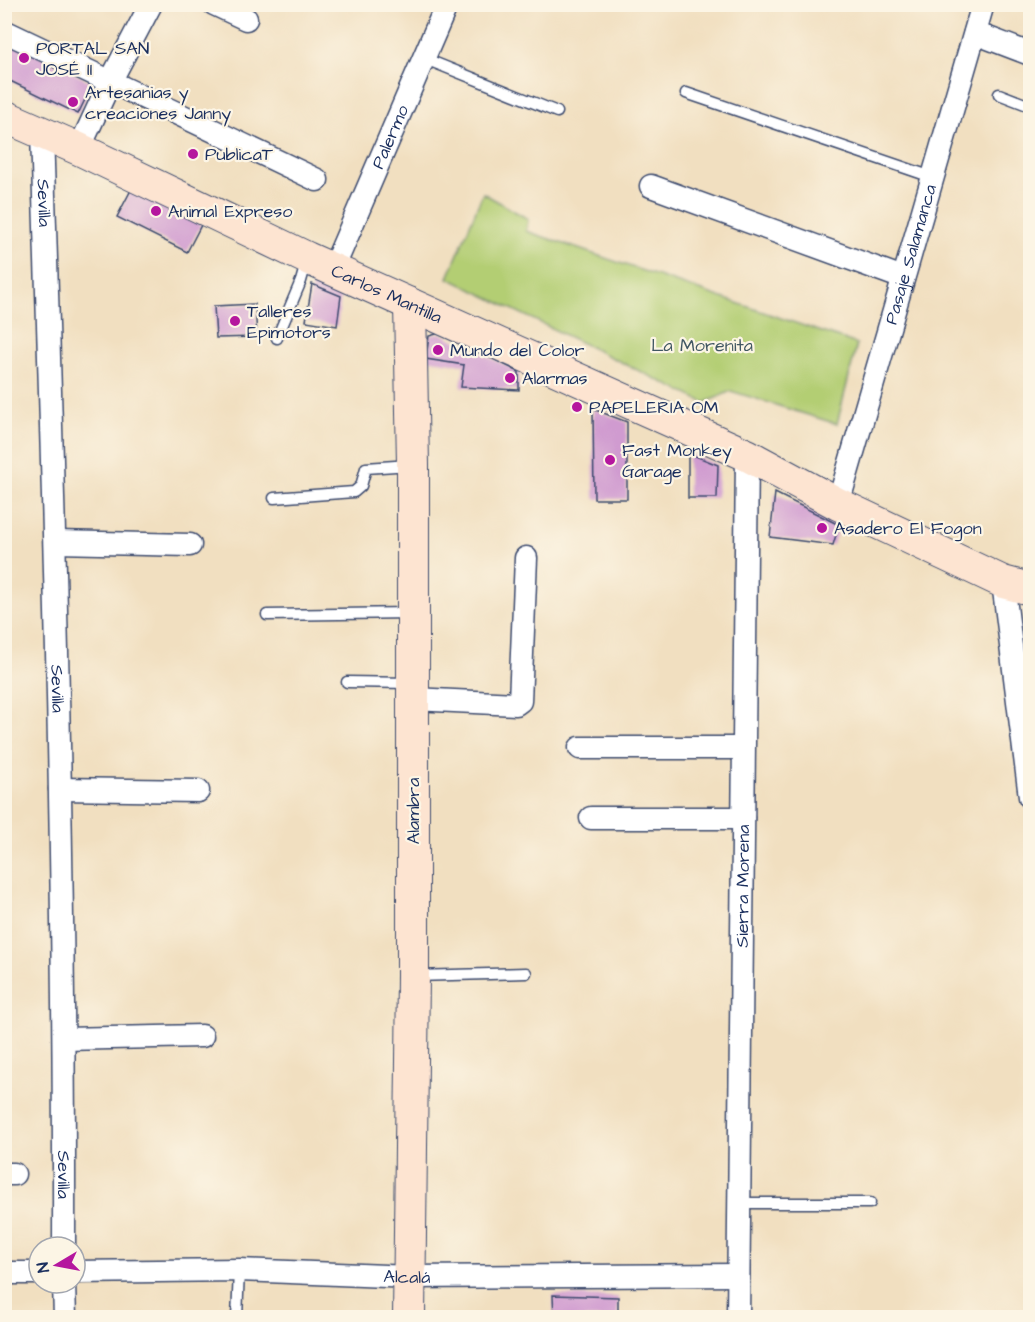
<svg xmlns="http://www.w3.org/2000/svg" width="1035" height="1322" font-family="'Architects Daughter',sans-serif">
<rect width="100%" height="100%" fill="#fcf5e5"/>
<filter id="ink" filterUnits="userSpaceOnUse"><feTurbulence type="fractalNoise" baseFrequency=".0167" numOctaves="2"/><feDisplacementMap in="SourceGraphic" scale="12" xChannelSelector="R" yChannelSelector="G"/><feConvolveMatrix kernelMatrix="1 2 1 2 8 2 1 2 1" color-interpolation-filters="sRGB"/></filter>
<filter id="wash" filterUnits="userSpaceOnUse"><feTurbulence type="fractalNoise" baseFrequency=".008" numOctaves="4" result="noise"/><feDisplacementMap in="SourceGraphic" scale="24" xChannelSelector="R" yChannelSelector="G"/><feGaussianBlur stdDeviation="1.35" result="paint"/><feColorMatrix in="noise" values="0 0 0 0 0 0 0 0 0 0 0 0 0 0 0 0 0 1.4 0 .05"/><feComposite in="paint" operator="in"/></filter>
<g filter="url(#wash)">
<rect width="100%" height="100%" fill="#f1dfc0"/>
<path fill="#b3ce73" stroke="#677e68" stroke-width="1.5" d="M483,193L528,219L526,231L857,344L837,424L731,391L705,403L448,278Z"/>
<g id="blocks">
<g fill="#d09bd0">
<path d="M4,38L93,83L78,114L4,78Z"/>
<path d="M131,190L201,225L187,252L117,217Z"/>
<path d="M312,284L341,296L337,326L306,321Z"/>
<path d="M255,304L257,337L216,338L214,306Z"/>
<path d="M440,333L519,372V390L461,387L464,365L426,359L429,336Z"/>
<path d="M593,409L627,422V499H594Z"/>
<path d="M688,453L718,465L717,498H688Z"/>
<path d="M775,493L839,525L833,545L770,537Z"/>
<path d="M553,1295L618,1297V1318H554Z"/>
</g>
</g>
</g>
<g filter="url(#ink)">
<use href="#blocks" fill-opacity="0" stroke="#3b496d" stroke-width="1.5"/>
<g fill="none" stroke-linecap="round" stroke-linejoin="round">
<g stroke="#3b496d" stroke-width="13">
<g id="lane">
<path d="M423,58L557,112"/>
<path d="M686,93L932,177"/>
<path d="M999,94L1030,106"/>
<path d="M277,338L301,281L307,260"/>
<path d="M274,498L354,492L361,486L366,468L410,465"/>
<path d="M267,615L411,613"/>
<path d="M347,682L410,683"/>
<path d="M415,976L526,973"/>
<path d="M740,1203H870"/>
<path d="M237,1318L239,1270"/>
</g>
</g>
<g stroke="#3b496d" stroke-width="25">
<g id="street">
<path d="M214,4L246,19"/>
<path d="M4,31L317,180"/>
<path d="M975,33L1030,54"/>
<path id="s1" d="M42,133C54,504 65,876 64,1247"/>
<path d="M79,149L110,82L151,4"/>
<path d="M651,186L903,278"/>
<path id="s2" d="M333,269L447,4"/>
<path id="s3" d="M838,504L983,4"/>
<path d="M56,542L190,545"/>
<path d="M1003,582L1030,797"/>
<path d="M413,699L516,704L520,701L526,558"/>
<path d="M580,748H743"/>
<path d="M60,789L198,791"/>
<path d="M591,818H743"/>
<path d="M64,1039L202,1036"/>
<path d="M4,1174H14"/>
<path id="s4" d="M75,1272L239,1270L410,1277L738,1275"/>
<path d="M4,1273H39"/>
<path d="M64,1283L65,1318"/>
<path id="s5" d="M738,1318L747,455"/>
</g>
</g>
<g stroke="#3b496d" stroke-width="34">
<g id="secondary">
<path id="s6" d="M4,116L79,149L307,258L747,455L838,504L1003,582L1030,589"/>
<path d="M409,1318L413,976V465L410,304"/>
</g>
</g>
<use href="#lane" stroke="#fff" stroke-width="10"/>
<use href="#street" stroke="#fff" stroke-width="22"/>
<use href="#secondary" stroke="#fde4d1" stroke-width="32"/>
</g>
</g>
<g fill="#b5179e" stroke="#fcf5e5" stroke-width="2">
<circle cx="24" cy="58" r="6"/>
<circle cx="73" cy="102" r="6"/>
<circle cx="193" cy="154" r="6"/>
<circle cx="156" cy="211" r="6"/>
<circle cx="235" cy="321" r="6"/>
<circle cx="438" cy="350" r="6"/>
<circle cx="510" cy="378" r="6"/>
<circle cx="577" cy="407" r="6"/>
<circle cx="610" cy="460" r="6"/>
<circle cx="822" cy="528" r="6"/>
</g>
<g text-anchor="middle" dominant-baseline="central" stroke-width="4.5" stroke-linejoin="round" paint-order="stroke">
<g font-size="18" fill="#1b2f5e" stroke="#fcf5e5" text-anchor="start">
<text x="36" y="48">PORTAL SAN<tspan x="36" dy="21">JOSÉ II</tspan></text>
<text x="85" y="92">Artesanias y<tspan x="85" dy="21">creaciones Janny</tspan></text>
<text x="205" y="154">PublicaT</text>
<text x="168" y="211">Animal Expreso</text>
<text x="247" y="311">Talleres<tspan x="247" dy="21">Epimotors</tspan></text>
<text x="450" y="350">Mundo del Color</text>
<text x="522" y="378">Alarmas</text>
<text x="589" y="407">PAPELERIA OM</text>
<text x="622" y="450">Fast Monkey<tspan x="622" dy="21">Garage</tspan></text>
<text x="834" y="528">Asadero El Fogon</text>
</g>
<g font-size="18" fill="#1b2f5e" stroke="#fcf5e5">
<text stroke="none"><textPath href="#s2" startOffset="144">Palermo</textPath></text>
<text stroke="none"><textPath href="#s1" startOffset="70">Sevilla</textPath></text>
<text stroke="none"><textPath href="#s3" startOffset="260">Pasaje Salamanca</textPath></text>
<text stroke="none"><textPath href="#s6" startOffset="422">Carlos Mantilla</textPath></text>
<text stroke="none"><textPath href="#s1" startOffset="556">Sevilla</textPath></text>
<text transform="translate(413 811) rotate(-90)">Alambra</text>
<text stroke="none"><textPath href="#s5" startOffset="432">Sierra Morena</textPath></text>
<text stroke="none"><textPath href="#s1" startOffset="1042">Sevilla</textPath></text>
<text stroke="none"><textPath href="#s4" startOffset="332">Alcalá</textPath></text>
</g>
<g font-size="18" fill="#415763" stroke="#fcf5e5">
<text x="702" y="345">La Morenita</text>
</g>
</g>
<rect width="1035" height="1322" fill="none" stroke="#fcf5e5" stroke-width="24"/>
<g transform="translate(57 1265) rotate(260)"><circle r="28" fill="#fcf5e5" stroke="#a2a6af" stroke-width="1.5"/>
<path d="M0-4.5L10 22L0 15L-10 22Z" fill="#b5179e"/>
<text y="-9" font-size="16" font-weight="bold" text-anchor="middle" fill="#1b2f5e">N</text>
</g>
</svg>
